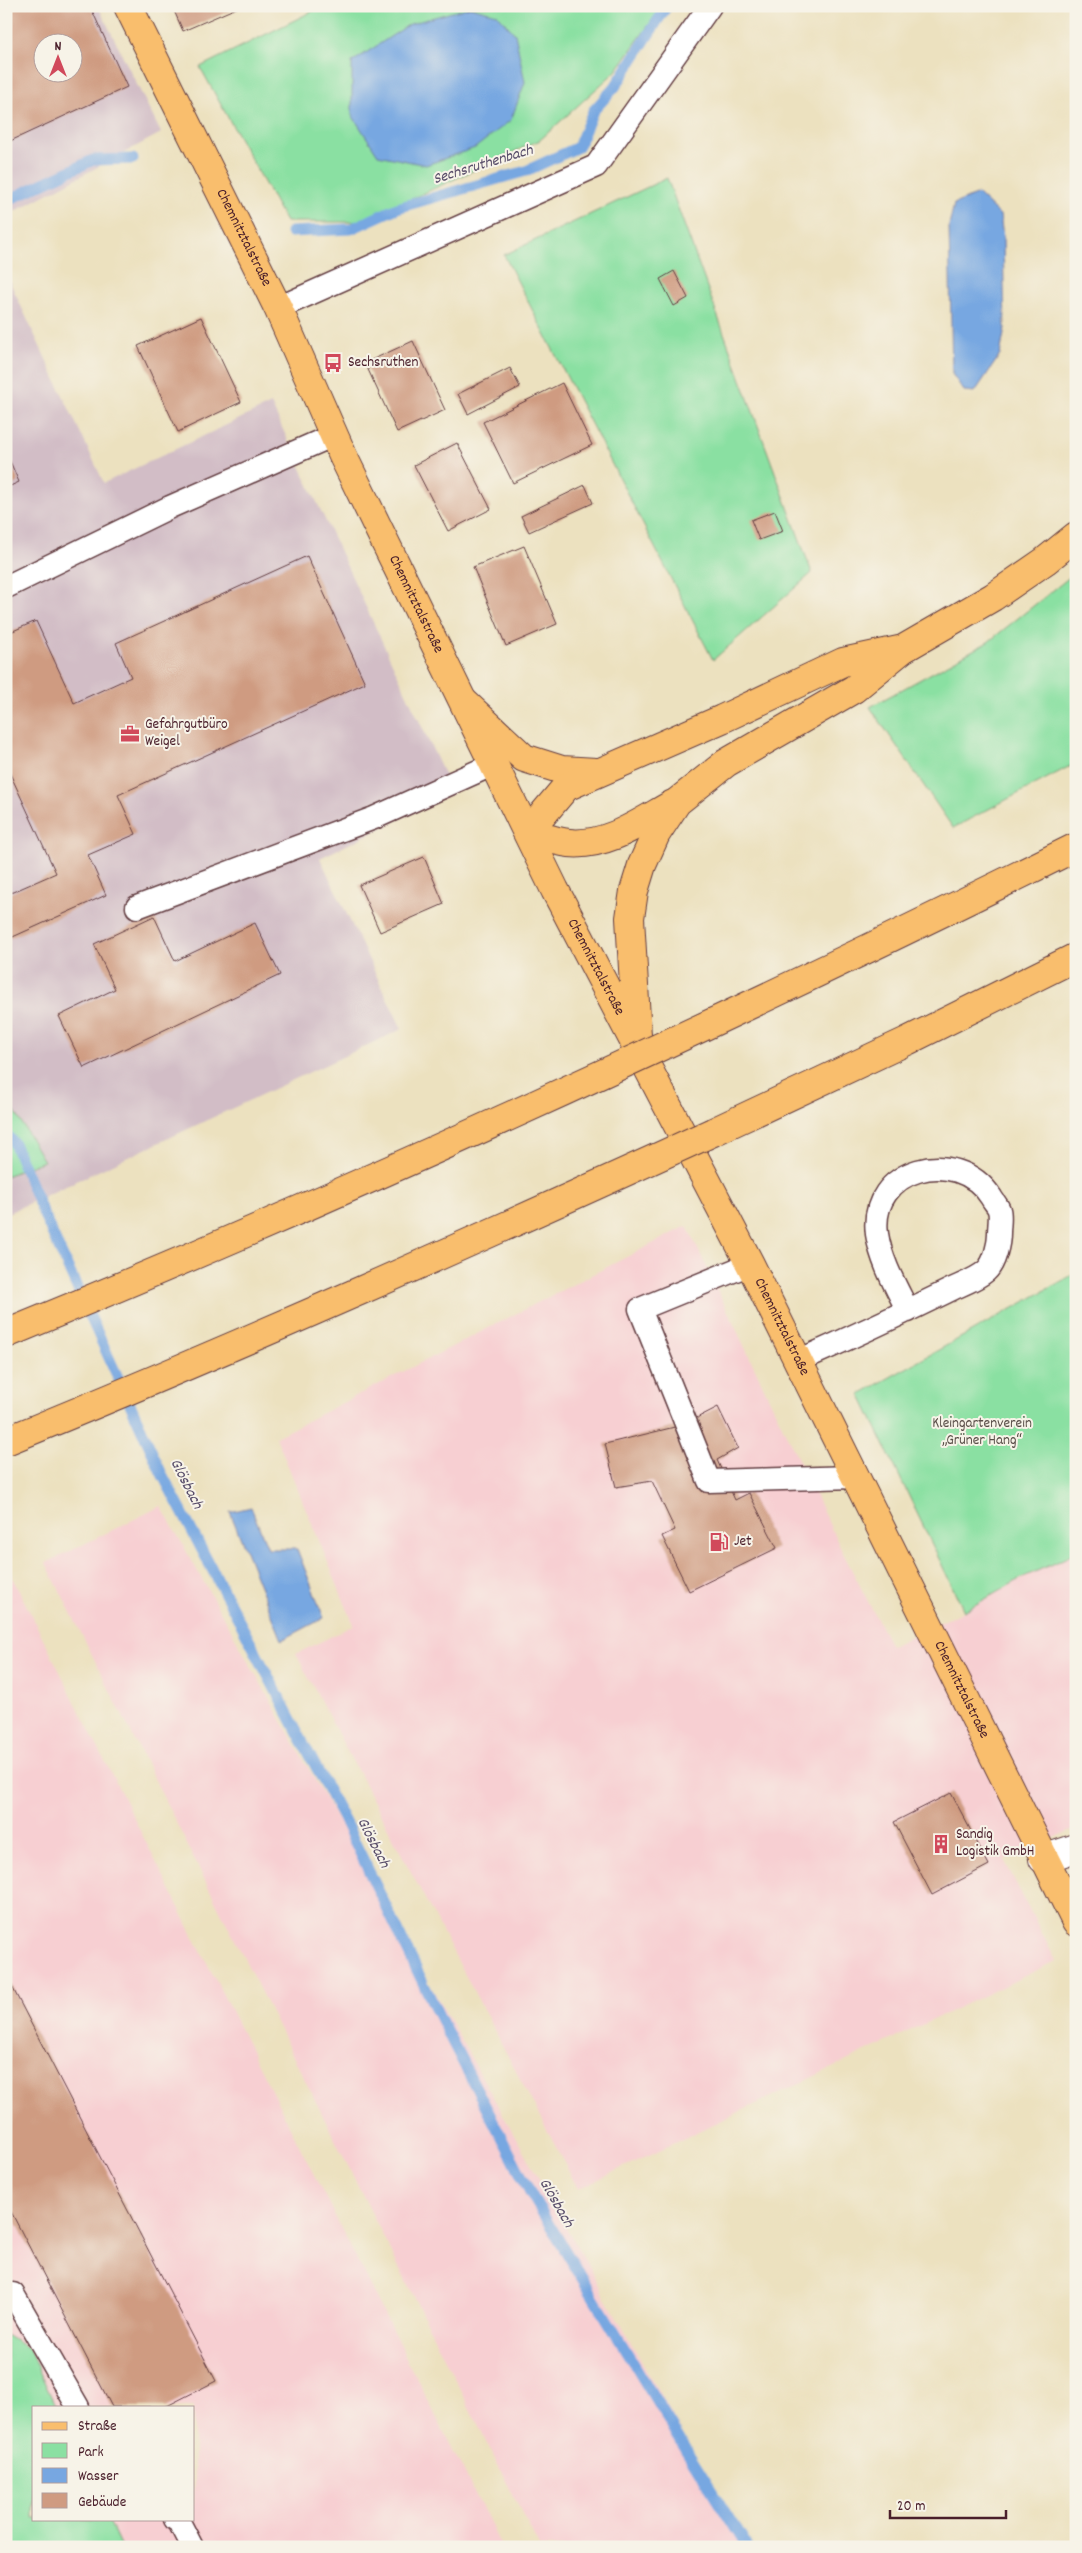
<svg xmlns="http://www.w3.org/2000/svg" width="1082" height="2553" font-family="Dekko,sans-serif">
<rect width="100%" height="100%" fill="#f7f3e8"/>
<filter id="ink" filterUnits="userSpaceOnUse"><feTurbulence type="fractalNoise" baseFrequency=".02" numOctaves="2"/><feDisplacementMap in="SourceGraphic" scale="10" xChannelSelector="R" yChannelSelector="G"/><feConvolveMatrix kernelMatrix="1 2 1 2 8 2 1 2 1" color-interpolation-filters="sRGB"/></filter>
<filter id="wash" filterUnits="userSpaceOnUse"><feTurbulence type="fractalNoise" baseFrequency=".0096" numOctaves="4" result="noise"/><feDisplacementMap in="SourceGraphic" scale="20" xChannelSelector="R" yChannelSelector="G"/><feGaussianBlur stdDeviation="1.12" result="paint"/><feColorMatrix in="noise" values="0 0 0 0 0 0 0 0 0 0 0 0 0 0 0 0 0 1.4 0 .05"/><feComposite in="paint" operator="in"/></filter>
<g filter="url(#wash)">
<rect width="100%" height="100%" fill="#ece1bf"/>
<g fill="#f7cfd2" fill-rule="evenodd">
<path d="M687,1226L841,1549L891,1646L964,1611L1024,1577L1076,1553V1828L1004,1860L1056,1961L578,2189L296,1654L354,1625L276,1437Z"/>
<path d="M161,1506L746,2547H539L46,1563Z"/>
<path d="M6,1565L502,2547H6ZM34,2407H194V2519H34Z"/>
</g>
<g fill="#d2bdc6" fill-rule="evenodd">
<path d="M6,6H98L161,133L6,216ZM42,42H72V72H42Z"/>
<path d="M6,274L104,483L271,404L453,793L320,858L402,1029L6,1214Z"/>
</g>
<g fill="#8ae0a2" stroke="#6a8066">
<path d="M323,6H662L616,71L540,140L361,222H286L200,67Z"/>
<path d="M667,178L812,573L713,660L504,255Z"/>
<path d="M1076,572V763L953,828L870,707L988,642Z"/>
<path d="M6,1096L44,1161L6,1176Z"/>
<path d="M1076,1273V1553L1024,1577L964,1611L860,1394Z"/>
<path d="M6,2335L29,2349L56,2407H34V2519H108L121,2547H6Z"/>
</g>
<g fill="#77a7e1" stroke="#606386">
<path d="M470,7L497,14L515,34L525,82L511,120L475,148L426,165L378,155L352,115V62L410,24Z"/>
<path d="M978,194L1000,215L1003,237L1005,328L1000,355L975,392L964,391L952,374L949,226L954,204Z"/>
<path d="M251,1507L268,1549H297L324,1618L282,1640L230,1512Z"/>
</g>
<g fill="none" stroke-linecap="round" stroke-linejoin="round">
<g stroke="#77a7e1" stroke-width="11">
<path d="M6,201L93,160L133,159"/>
<path d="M291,232L351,229L397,208L526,171L578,147L593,111L615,87L667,6"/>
<path d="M6,1134L14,1143L43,1213L161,1472L347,1826L441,2020L531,2194L683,2445L747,2547"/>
</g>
</g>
<g id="blocks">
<g fill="#cf9b81" fill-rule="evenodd">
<path d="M6,6H90L127,87L6,143ZM42,42H72V72H42Z"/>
<path d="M172,6H241L183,31Z"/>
<path d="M674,271L688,298L674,306L660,279Z"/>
<path d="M201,317L241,402L178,432L138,346Z"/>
<path d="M413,341L445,410L397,432L365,363Z"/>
<path d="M510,368L520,387L468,414L458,394Z"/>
<path d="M562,383L592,445L513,483L483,422Z"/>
<path d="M457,443L491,509L448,531L414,465Z"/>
<path d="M6,452L19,482L6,488Z"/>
<path d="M585,485L593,503L529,532L521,516Z"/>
<path d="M775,511L783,531L759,540L751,520Z"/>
<path d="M524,546L557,624L506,646L473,567Z"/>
<path d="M307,556L365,683L118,795L136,834L88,855L106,895L6,940V895L56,873L6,765V634L36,621L74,703L131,677L116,643Z"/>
<path d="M424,857L444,904L380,932L359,885Z"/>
<path d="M154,916L175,961L255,923L280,975L84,1068L59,1016L115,989L94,944Z"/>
<path d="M718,1407L738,1448L717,1460L735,1500L749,1493L777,1548L689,1591L662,1536L675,1530L652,1481L616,1487L605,1444L683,1425Z"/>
<path d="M951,1793L989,1865L932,1895L894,1822Z"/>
<path d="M6,1975L216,2381L165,2407H112L6,2202Z"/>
</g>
</g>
</g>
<g filter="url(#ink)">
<use href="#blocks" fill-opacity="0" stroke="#623c41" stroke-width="1"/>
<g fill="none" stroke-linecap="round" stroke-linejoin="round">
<g stroke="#623c41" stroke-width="25">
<g id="service">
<path d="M278,308L596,166L710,6"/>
<path d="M6,587L170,507L334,435"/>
<path d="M137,907L374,818L494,764"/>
<path d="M750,1264L640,1309L709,1481L855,1477"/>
<path d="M798,1361C848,1339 897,1316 946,1292C957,1286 976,1280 986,1271C995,1263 999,1243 999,1233C999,1226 1001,1216 999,1210C998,1206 993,1201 991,1197C957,1144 868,1168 877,1234C881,1261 896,1287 908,1311"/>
<path d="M13,2294L78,2407"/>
<path d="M175,2519L178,2520L192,2547"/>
</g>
</g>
<g stroke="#623c41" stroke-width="30">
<path id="minor" d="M1043,1859L1076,1848"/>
</g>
<g stroke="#623c41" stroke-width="30">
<g id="primary">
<path id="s1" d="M128,6L278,308L343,456L555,890L750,1264L1076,1922"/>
</g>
</g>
<g stroke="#623c41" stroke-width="30">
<g id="motorway">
<path d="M464,702L524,758L562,770L596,772"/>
<path d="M673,804C642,821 607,847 569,843C556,842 541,836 528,832L566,787L722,719L843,662L899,650"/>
<path d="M638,1052L630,918L634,891L642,865L656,834L677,802L726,763L854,689L903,649L993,597L1045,561L1076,536"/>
<path d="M713,1132L907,1041L1076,957"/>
</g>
</g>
<use href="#service" stroke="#fff" stroke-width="22"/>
<use href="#minor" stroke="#fff" stroke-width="28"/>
<use href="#primary" stroke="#f9be6d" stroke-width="28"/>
<use href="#motorway" stroke="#f9be6d" stroke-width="28"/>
<g stroke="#623c41" stroke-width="30" stroke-linecap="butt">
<g id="motorway-bridge">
<path d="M6,1334C369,1185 725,1021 1076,847"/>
<path d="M6,1441C245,1344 479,1239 713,1132"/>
</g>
</g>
<use href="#motorway-bridge" stroke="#f9be6d" stroke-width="28"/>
</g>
</g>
<defs>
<g id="bus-bare" transform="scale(1.5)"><path d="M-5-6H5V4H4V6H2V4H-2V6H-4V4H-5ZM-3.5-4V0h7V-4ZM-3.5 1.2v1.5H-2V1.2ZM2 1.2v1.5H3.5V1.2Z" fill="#d1495b" stroke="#f7f3e8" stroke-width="2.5" paint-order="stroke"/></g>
<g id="office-bare" transform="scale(1.5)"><path d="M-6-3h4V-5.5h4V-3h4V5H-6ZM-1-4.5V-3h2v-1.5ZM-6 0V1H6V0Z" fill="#d1495b" stroke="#f7f3e8" stroke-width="2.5" paint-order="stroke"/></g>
<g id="fuel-bare" transform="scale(1.5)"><path d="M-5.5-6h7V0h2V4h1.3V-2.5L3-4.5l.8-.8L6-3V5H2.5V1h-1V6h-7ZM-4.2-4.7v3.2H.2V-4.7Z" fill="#d1495b" stroke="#f7f3e8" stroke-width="2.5" paint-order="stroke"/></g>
<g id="building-bare" transform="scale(1.5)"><path d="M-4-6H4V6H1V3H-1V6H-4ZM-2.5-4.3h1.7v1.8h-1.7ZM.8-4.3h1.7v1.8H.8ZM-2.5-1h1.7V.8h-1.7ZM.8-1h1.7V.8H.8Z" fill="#d1495b" stroke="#f7f3e8" stroke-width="2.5" paint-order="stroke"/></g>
</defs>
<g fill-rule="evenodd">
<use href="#bus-bare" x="333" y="363"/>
<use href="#office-bare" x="130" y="734"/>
<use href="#fuel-bare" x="719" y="1542"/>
<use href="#building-bare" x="941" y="1844"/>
</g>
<g text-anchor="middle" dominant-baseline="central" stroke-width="4" stroke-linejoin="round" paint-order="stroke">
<g font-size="15" fill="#4a1f2b" stroke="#f7f3e8">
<text stroke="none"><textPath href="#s1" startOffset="259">Chemnitztalstraße</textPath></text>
<text stroke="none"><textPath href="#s1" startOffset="664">Chemnitztalstraße</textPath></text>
<text stroke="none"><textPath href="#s1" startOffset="1069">Chemnitztalstraße</textPath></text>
<text stroke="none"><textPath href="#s1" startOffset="1474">Chemnitztalstraße</textPath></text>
<text stroke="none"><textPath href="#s1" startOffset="1879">Chemnitztalstraße</textPath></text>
</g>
<g font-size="15" fill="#4a1f2b" stroke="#f7f3e8" text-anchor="start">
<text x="348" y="363">Sechsruthen</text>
<text x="145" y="725">Gefahrgutbüro<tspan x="145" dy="17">Weigel</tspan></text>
<text x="734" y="1542">Jet</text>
<text x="956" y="1835">Sandig<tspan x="956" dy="17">Logistik GmbH</tspan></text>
</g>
<g font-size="15" fill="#5a4f49" stroke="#f7f3e8">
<text x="982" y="1424">Kleingartenverein<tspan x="982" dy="17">„Grüner Hang“</tspan></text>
</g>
<g font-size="16" font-style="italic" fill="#5a4f6b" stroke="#f7f3e8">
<text transform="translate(483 165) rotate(-17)">Sechsruthenbach</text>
<text transform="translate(186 1484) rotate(63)">Glösbach</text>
<text transform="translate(373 1843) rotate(63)">Glösbach</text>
<text transform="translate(556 2203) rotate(60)">Glösbach</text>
</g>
</g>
<rect width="1082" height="2553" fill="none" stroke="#f7f3e8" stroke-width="25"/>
<rect x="32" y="2406" width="162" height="115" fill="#f7f3e8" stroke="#b29e9c"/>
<rect x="42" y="2422" width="25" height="8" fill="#f9be6d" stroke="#b29e9c"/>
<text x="78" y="2430" font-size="15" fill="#4a1f2b">Straße</text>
<rect x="42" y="2443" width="25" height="15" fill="#8ae0a2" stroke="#b29e9c"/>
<text x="78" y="2456" font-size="15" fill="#4a1f2b">Park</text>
<rect x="42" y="2468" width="25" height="15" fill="#77a7e1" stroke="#b29e9c"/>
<text x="78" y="2480" font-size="15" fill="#4a1f2b">Wasser</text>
<rect x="42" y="2493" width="25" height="15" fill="#cf9b81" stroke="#b29e9c"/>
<text x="78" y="2506" font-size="15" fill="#4a1f2b">Gebäude</text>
<g transform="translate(58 58)"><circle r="24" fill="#f7f3e8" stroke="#b29e9c"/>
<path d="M0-4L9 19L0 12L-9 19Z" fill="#d1495b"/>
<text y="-8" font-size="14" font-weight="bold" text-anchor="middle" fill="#4a1f2b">N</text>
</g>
<path d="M890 2510v8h116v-8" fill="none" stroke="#4a1f2b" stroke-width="2.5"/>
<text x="897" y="2510" font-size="15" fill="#4a1f2b" stroke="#f7f3e8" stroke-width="4" paint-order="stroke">20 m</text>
</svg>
